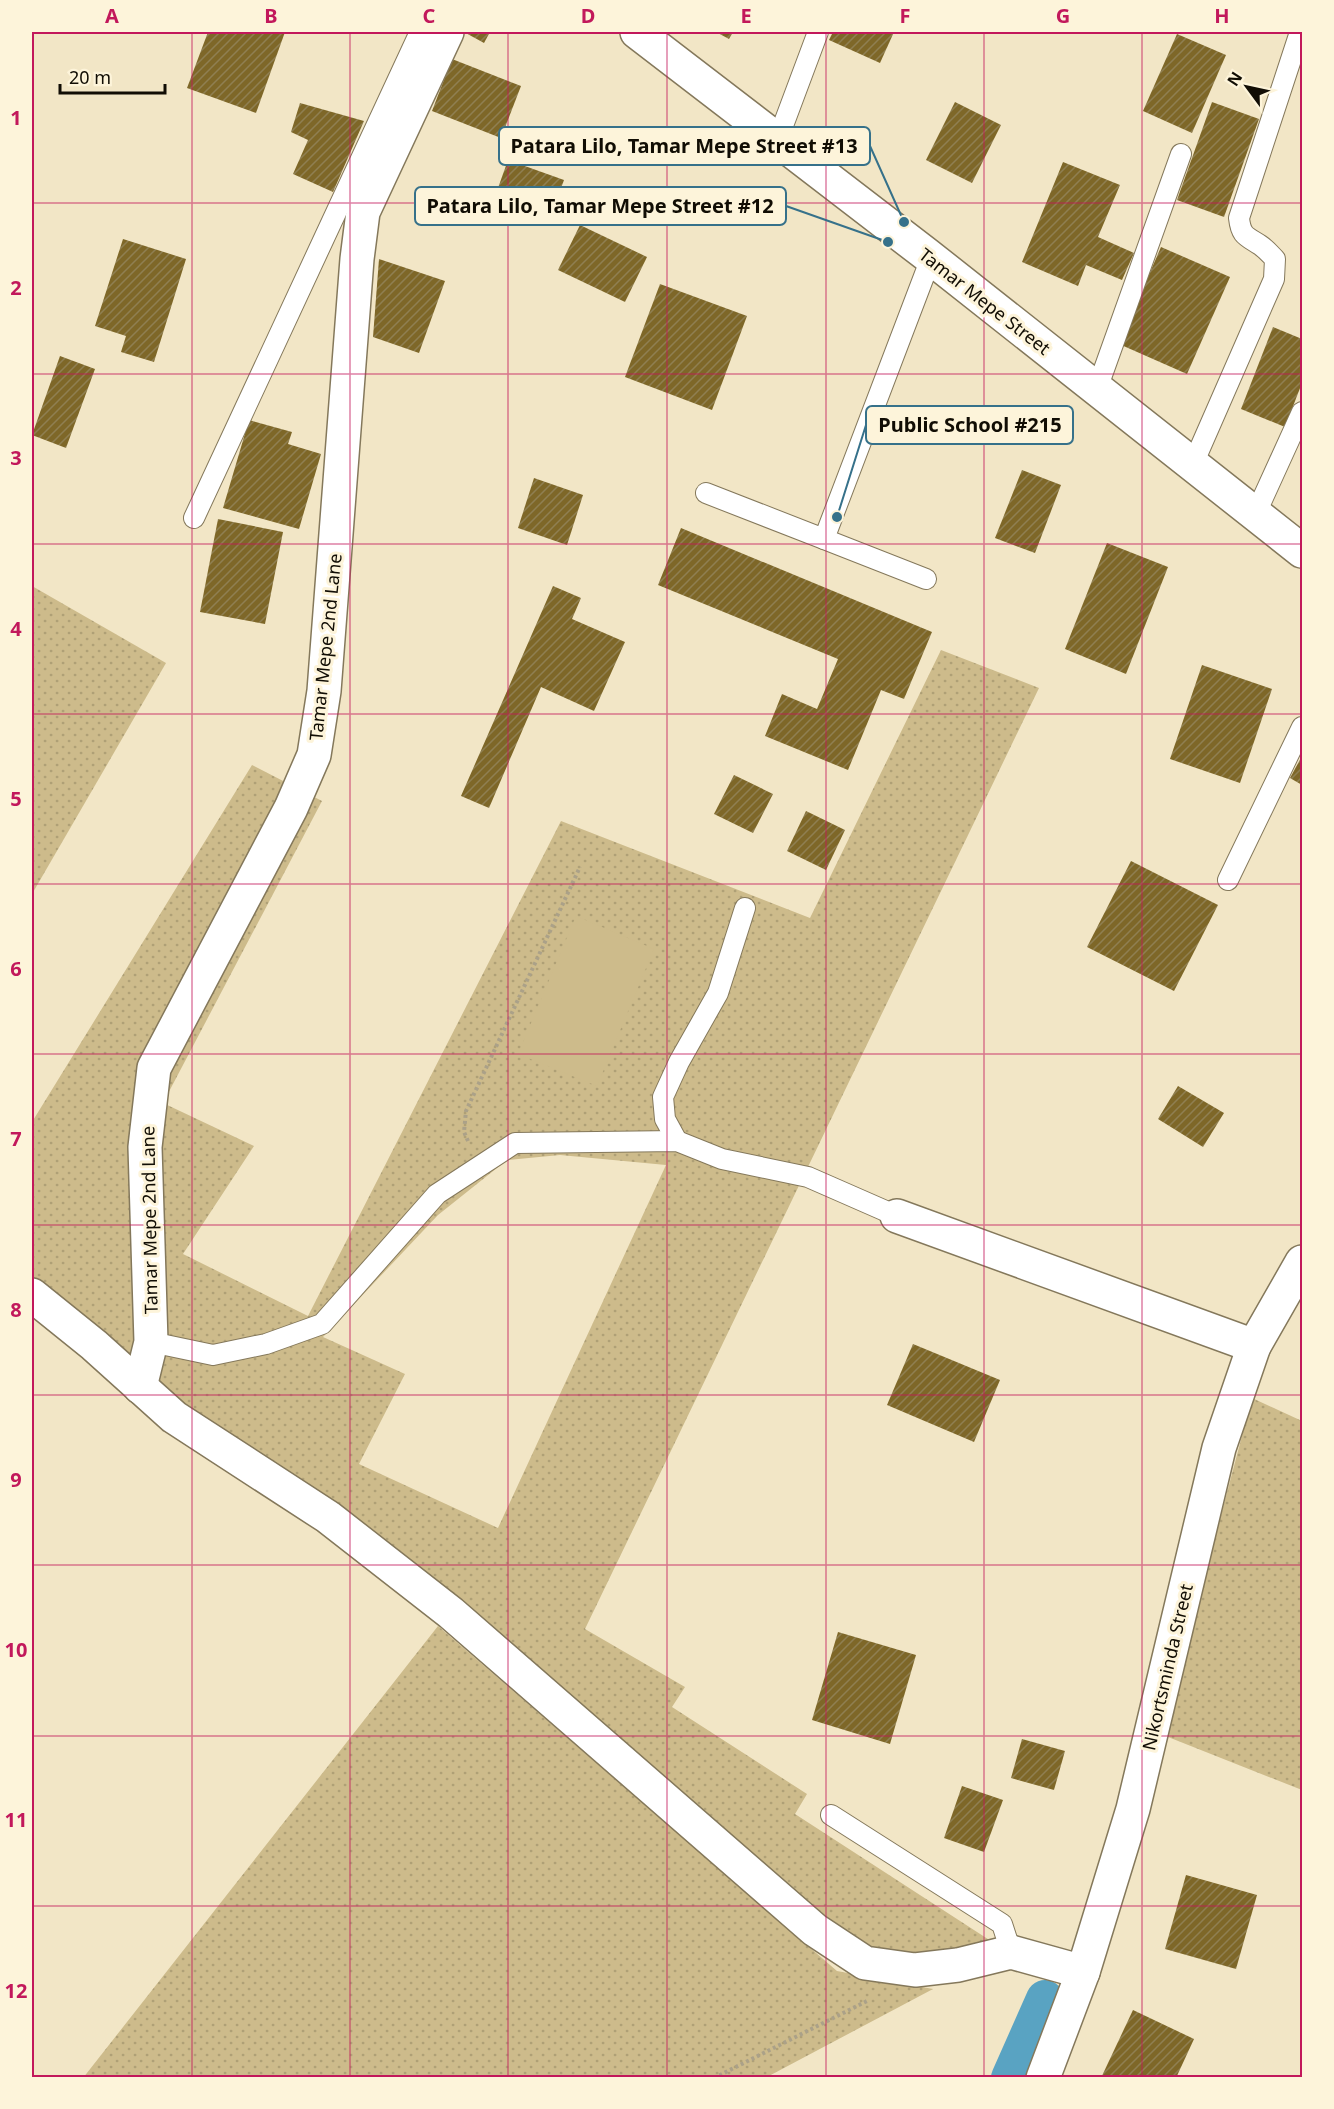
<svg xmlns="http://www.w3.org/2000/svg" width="1334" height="2109" font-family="'Noto Sans',sans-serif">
<defs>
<pattern id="grass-dots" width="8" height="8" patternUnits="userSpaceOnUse" patternTransform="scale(1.5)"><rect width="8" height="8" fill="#cdbb8b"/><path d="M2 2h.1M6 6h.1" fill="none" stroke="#afa076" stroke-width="1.8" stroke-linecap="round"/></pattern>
<pattern id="building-hatch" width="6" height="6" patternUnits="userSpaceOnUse" patternTransform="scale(1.5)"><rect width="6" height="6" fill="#7e6728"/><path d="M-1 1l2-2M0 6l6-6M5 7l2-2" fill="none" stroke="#8f7f52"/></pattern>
</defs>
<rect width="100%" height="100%" fill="#f2e6c6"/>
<g fill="url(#grass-dots)" fill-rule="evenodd">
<path d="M32,586L166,663L32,894Z"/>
<path d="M941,650L1039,688L585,1629L685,1687L672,1707L807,1794L795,1814L994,1943C952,1950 907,1959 864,1951L177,1408L32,1280V1122L252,765L322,801L163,1103L254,1146L183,1254L308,1316L561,821L810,918ZM560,1155L666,1165L498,1528L359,1464L405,1374L323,1337L438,1215L507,1160Z"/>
<path d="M1252,1398L1302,1421V1790L1163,1735Z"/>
<path d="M438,1626L837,1971L933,1989L767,2077L83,2078Z"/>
<path d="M1042,1988L1063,1990L1027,2077L1002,2078L1010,2034Z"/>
</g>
<path fill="#cdbb8b" d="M576,916L654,949L597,1086L518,1054Z"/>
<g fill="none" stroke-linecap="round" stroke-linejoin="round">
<path stroke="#59a3c2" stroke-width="38" d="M1010,2078L1045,1999"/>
</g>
<g fill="url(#building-hatch)">
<path d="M208,32H285L256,113L187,88Z"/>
<path d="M464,32H490L484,43Z"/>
<path d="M716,32H733L729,39Z"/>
<path d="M833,32H894L880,63L829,40Z"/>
<path d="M1177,34L1226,55L1192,133L1143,111Z"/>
<path d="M452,59L521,86L501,138L432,111Z"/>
<path d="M955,102L1001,125L972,183L926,160Z"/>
<path d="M1212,102L1259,119L1224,217L1177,200Z"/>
<path d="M300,103L364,121L333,192L293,174L308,140L291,132Z"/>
<path d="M508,160L564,180L549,222L493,202Z"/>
<path d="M1063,162L1120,185L1098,237L1134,253L1122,280L1086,265L1078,286L1022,262Z"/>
<path d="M580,225L647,257L625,302L558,270Z"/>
<path d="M123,239L186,259L154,362L121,352L126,336L95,326Z"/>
<path d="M1161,247L1230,277L1187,374L1119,344Z"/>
<path d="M379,259L445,281L419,353L373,337Z"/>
<path d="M660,284L747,316L712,410L625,377Z"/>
<path d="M1273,327L1302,339V383L1285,427L1241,409Z"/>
<path d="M60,356L95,369L66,448L32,435Z"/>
<path d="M249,420L292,432L288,444L321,454L299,529L223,508Z"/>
<path d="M1022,470L1061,485L1035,553L995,538Z"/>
<path d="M534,478L583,495L567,545L518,528Z"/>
<path d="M218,519L283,532L265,624L200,612Z"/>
<path d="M681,528L932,632L904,699L881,690L848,770L765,736L782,694L817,709L838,659L658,585Z"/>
<path d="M1107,543L1168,567L1126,674L1065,649Z"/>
<path d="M553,586L581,598L572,619L625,642L594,711L541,687L489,808L461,796Z"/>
<path d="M1202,665L1272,689L1240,783L1170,759Z"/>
<path d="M1302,756V785L1290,778Z"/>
<path d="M734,775L773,794L753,833L714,814Z"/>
<path d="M806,811L845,830L826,870L787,851Z"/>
<path d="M1131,861L1218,905L1174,991L1087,947Z"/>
<path d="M1178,1086L1224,1113L1203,1147L1158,1119Z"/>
<path d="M913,1344L1000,1380L974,1442L887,1405Z"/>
<path d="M838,1632L916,1655L890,1744L812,1720Z"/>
<path d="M1022,1739L1065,1751L1054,1790L1011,1778Z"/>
<path d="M962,1786L1003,1800L984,1852L944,1838Z"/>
<path d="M1186,1875L1257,1895L1236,1969L1165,1949Z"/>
<path d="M1133,2010L1194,2039L1176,2078H1101Z"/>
</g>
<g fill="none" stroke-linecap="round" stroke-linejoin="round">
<g stroke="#84785b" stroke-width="22">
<g id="lane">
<path d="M778,139L818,32"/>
<path d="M1097,389L1181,154"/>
<path d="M1193,464L1274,279L1275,259C1270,254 1266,249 1260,245C1246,236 1241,236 1239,218L1300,32"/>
<path d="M706,493L824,539L931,258"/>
<path d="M1256,513L1302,412"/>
<path d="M194,518L420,32"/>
<path d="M824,539L926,579"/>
<path d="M1228,880L1302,727"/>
<path d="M677,1141L665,1119L663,1097L679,1062L718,993L745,908"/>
<path d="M151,1342L213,1355L266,1344L322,1324L437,1194L515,1143L677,1141L722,1159L808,1177L897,1216"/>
<path d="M831,1815L1002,1924L1011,1952"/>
</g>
</g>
<g stroke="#84785b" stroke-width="36">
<g id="street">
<path d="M897,1216L1254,1346"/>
<path d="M32,1295L94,1345L174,1417L328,1517L451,1613L815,1930L865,1963L915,1970L958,1965L1011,1952L1083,1972"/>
<path d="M140,1387L151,1342L145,1147L154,1068L291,808L314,755L324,691L357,259L363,212L447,32"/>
<path d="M1043,2078L1083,1972L1133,1809L1219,1448L1254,1346L1302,1262"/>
</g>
</g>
<g stroke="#84785b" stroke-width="36">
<path id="secondary" d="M637,32L926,254L1302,551"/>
</g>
<g stroke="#aba188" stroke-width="4" stroke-dasharray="3 3" stroke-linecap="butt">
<path d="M468,1141L464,1132L466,1111L580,867"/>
<path d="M714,2078L869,2000"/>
</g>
<use href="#lane" stroke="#fff" stroke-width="20"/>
<use href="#street" stroke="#fff" stroke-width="33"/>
<use href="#secondary" stroke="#fff" stroke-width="33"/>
</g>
<path fill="none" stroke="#c2185b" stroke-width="1.5" stroke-opacity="0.55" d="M192,32V2078M350,32V2078M508,32V2078M667,32V2078M826,32V2078M984,32V2078M1142,32V2078M32,203H1302M32,374H1302M32,544H1302M32,714H1302M32,884H1302M32,1054H1302M32,1225H1302M32,1395H1302M32,1565H1302M32,1736H1302M32,1906H1302"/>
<g text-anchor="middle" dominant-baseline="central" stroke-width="6" stroke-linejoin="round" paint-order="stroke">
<g font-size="18" fill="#110d04" stroke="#fdf4da">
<text transform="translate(985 301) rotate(38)">Tamar Mepe Street</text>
<text transform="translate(325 647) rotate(-84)">Tamar Mepe 2nd Lane</text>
<text transform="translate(149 1220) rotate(-91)">Tamar Mepe 2nd Lane</text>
<text transform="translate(1167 1667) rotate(-77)">Nikortsminda Street</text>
</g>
</g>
<path fill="none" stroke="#36718a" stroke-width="2" d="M904 222L870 146M888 242L786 206M837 517L866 425"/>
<g fill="#36718a" stroke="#fdf4da" stroke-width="2">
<circle cx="904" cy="222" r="6"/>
<circle cx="888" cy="242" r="6"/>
<circle cx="837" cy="517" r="6"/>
</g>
<g fill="#fdf4da" stroke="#36718a" stroke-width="2">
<rect x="499" y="127" width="371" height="38" rx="6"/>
<rect x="415" y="187" width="371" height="38" rx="6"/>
<rect x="866" y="406" width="207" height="38" rx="6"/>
</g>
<g font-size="20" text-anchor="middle" font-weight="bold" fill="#110d04">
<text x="684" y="153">Patara Lilo, Tamar Mepe Street #13</text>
<text x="600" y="213">Patara Lilo, Tamar Mepe Street #12</text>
<text x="970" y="432">Public School #215</text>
</g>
<rect width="1334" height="2109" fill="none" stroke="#fdf4da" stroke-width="66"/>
<g transform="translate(1247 87) rotate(303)" stroke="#fdf4da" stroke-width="4.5" paint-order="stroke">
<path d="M0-4.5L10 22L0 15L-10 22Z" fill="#110d04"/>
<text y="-9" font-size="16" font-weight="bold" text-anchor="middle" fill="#110d04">N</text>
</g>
<path d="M60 84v9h105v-9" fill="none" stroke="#110d04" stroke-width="3"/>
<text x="69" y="84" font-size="18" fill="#110d04" stroke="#fdf4da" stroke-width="4.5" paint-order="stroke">20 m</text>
<rect x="33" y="33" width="1268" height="2043" fill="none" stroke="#c2185b" stroke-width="2"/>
<g font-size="20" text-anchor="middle" font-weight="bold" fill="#c2185b">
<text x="112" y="23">A</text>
<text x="271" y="23">B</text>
<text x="429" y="23">C</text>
<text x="588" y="23">D</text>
<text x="746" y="23">E</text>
<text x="905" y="23">F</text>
<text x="1063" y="23">G</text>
<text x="1222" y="23">H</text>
<text x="16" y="125">1</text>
<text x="16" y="295">2</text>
<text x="16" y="465">3</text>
<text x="16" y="636">4</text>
<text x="16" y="806">5</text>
<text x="16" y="976">6</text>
<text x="16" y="1146">7</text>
<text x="16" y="1317">8</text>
<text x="16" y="1487">9</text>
<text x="16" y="1657">10</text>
<text x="16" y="1827">11</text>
<text x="16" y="1998">12</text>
</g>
</svg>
